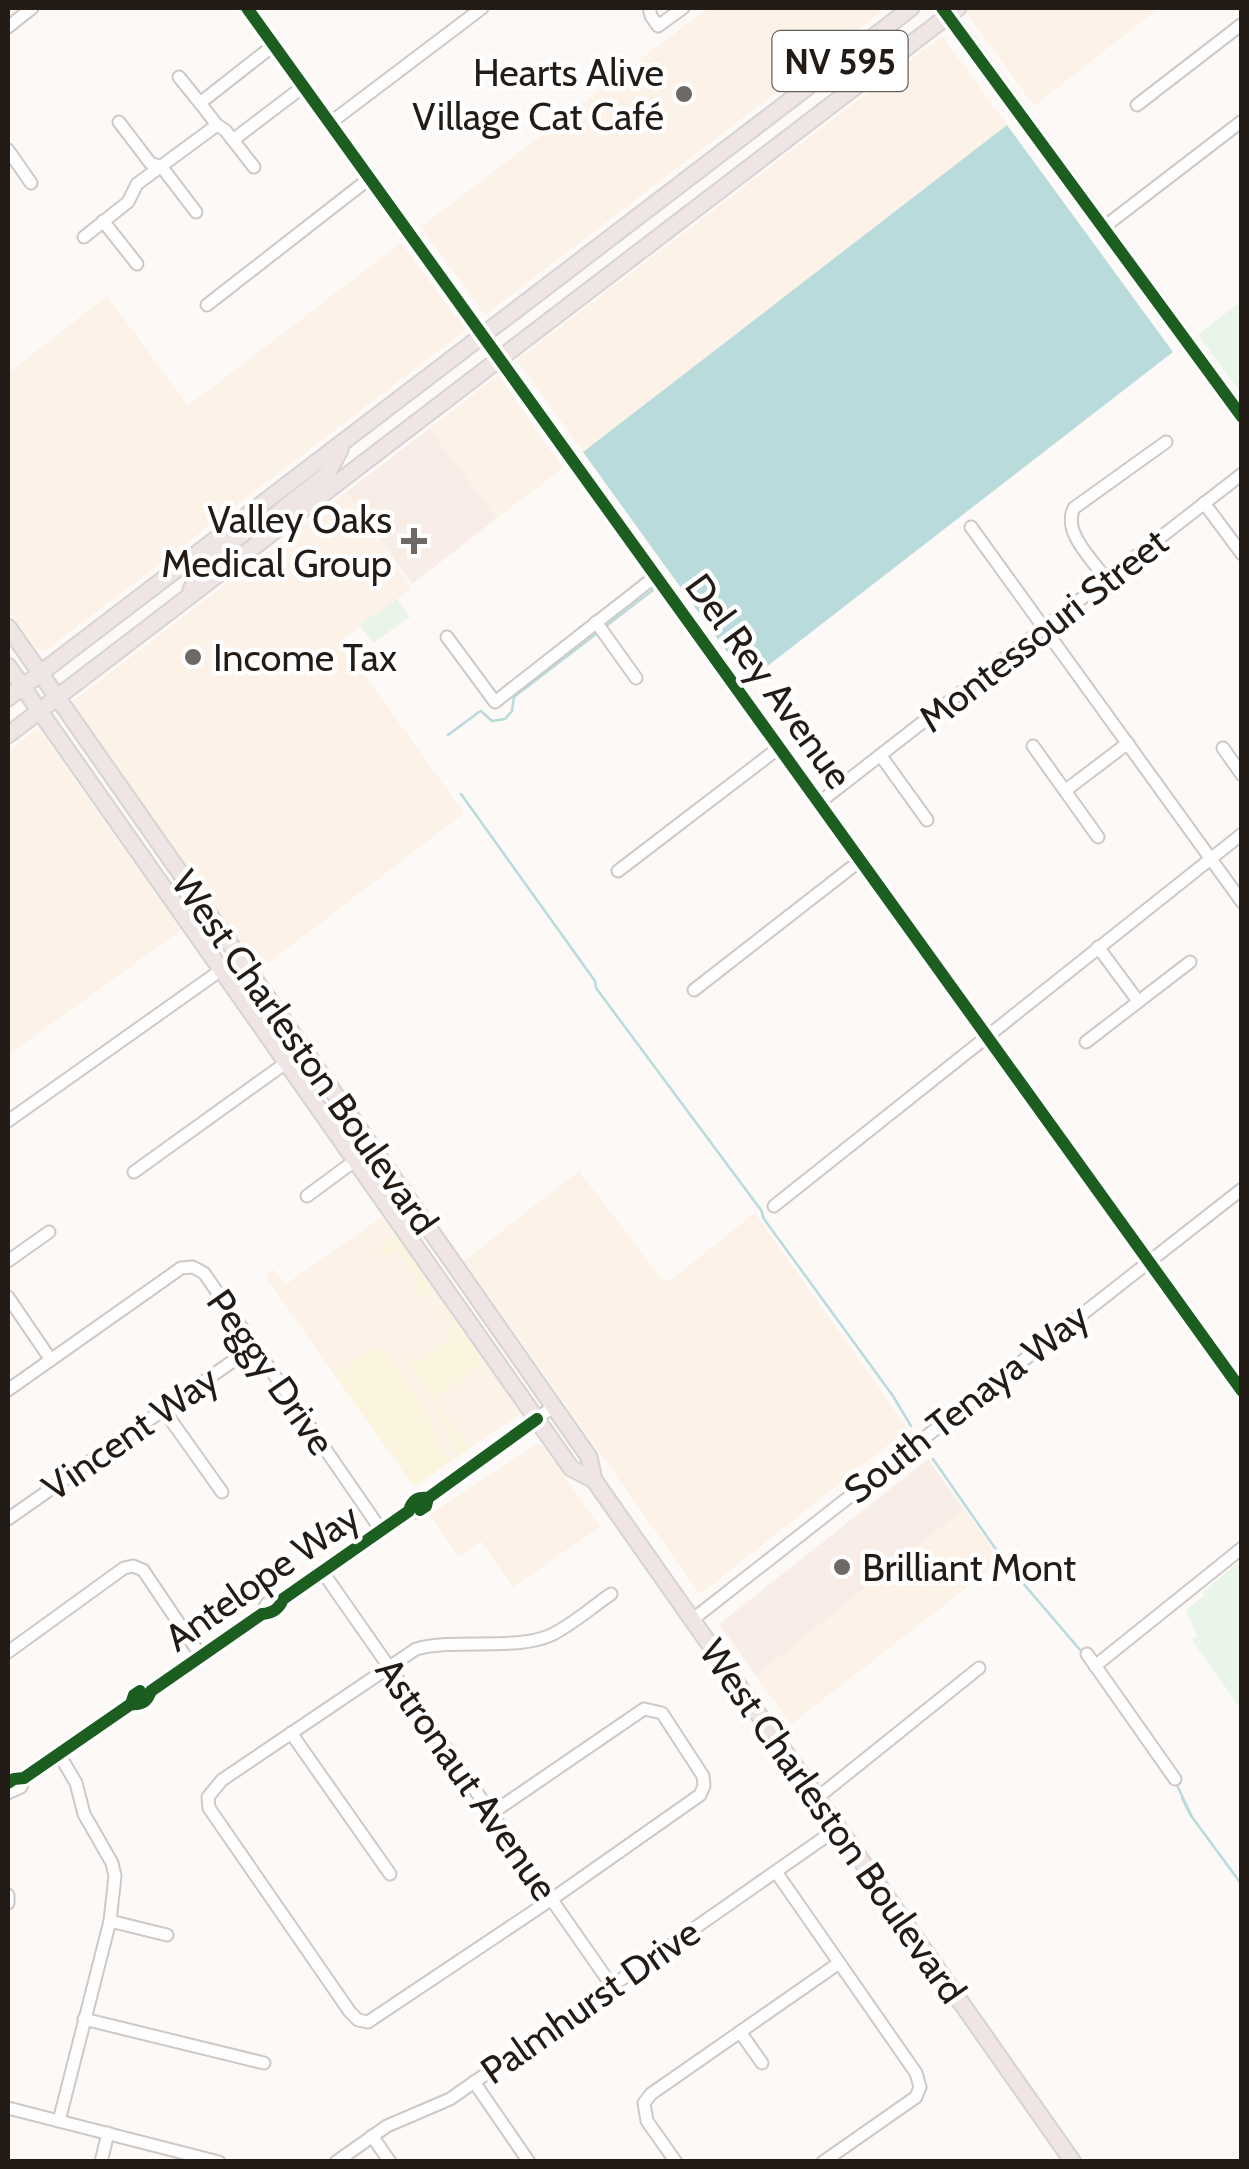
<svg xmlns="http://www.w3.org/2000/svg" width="1249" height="2169" font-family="Cabin,sans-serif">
<rect width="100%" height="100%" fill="#fcf9f7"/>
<g fill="#fdf2e8">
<path d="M708,8H886L485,315L421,227Z"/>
<path d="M963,8H1159L1034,106Z"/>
<path d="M942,36L1007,125L583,452L517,360Z"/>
<path d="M401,243L466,330L45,651L37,650L8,609V373L107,296L188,406Z"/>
<path d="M498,375L563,468L497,518L429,429Z"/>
<path d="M346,492L412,588L340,641L464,813L259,970L72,702Z"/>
<path d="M38,728L181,930L8,1055V752Z"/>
<path d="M579,1171L663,1281L672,1279L755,1213L908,1429L700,1594L464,1261Z"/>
<path d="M382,1217L458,1323L451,1338L414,1363L405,1361L432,1400L457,1457L448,1463L423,1406L374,1347L334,1374L266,1277L273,1269L285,1285Z"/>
<path d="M485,1362L521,1413L470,1448L433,1400Z"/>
<path d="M537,1444L543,1446L600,1527L513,1587L481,1541L458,1557L430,1514Z"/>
<path d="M964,1509L1001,1561L791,1724L756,1676Z"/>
</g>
<g fill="#f9eee7">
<path d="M429,429L497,518L412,584L346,492Z"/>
<path d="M928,1459L964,1509L756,1676L719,1624Z"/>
</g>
<g fill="#eaf5e9">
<path d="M1241,301V393L1198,335Z"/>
<path d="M397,599L410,617L373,643L360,625Z"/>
<path d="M1238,1563L1242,1565L1241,1709L1192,1640L1197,1636L1186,1610L1204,1596L1203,1592Z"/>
</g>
<g fill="#fbf4de">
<path d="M396,1236L430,1284L431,1291L425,1297L419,1296L413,1288L418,1280L397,1249L386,1256L379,1248Z"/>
<path d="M442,1304L485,1362L434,1400L470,1448L457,1457L431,1398L404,1360L410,1357L415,1363L451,1338L446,1331L453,1326L440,1308L432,1310Z"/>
<path d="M375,1347L384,1349L423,1406L448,1463L414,1487L334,1374Z"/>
</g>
<path fill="#b9dbdc" d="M1007,125L1173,352L748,681L583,452Z"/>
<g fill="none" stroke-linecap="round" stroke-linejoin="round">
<g stroke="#b9dbdc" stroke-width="2.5">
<path d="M606,626L653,590L654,585"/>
<path d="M481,711L492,721L505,719L512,711L514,697L596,634"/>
<path d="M448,735L479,712"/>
<path d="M461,794L595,981L596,988L761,1210L764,1219L893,1396L911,1426"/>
<path d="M933,1459L1004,1561L1081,1651"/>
<path d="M1176,1783L1192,1817L1242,1885"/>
<path d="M1182,1798L1191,1816"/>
</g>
<g stroke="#cec9c6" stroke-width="15">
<g id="minor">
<path d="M247,8L1242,1391"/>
<path d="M649,8L651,16L658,26L683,8"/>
<path d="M8,27L32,8"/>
<path d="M179,77L200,103"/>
<path d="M1137,105L1242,24"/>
<path d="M119,122L151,164L161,166L196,212"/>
<path d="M330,123L482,8"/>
<path d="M217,125L225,130L254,167"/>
<path d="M233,140L304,86"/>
<path d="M8,150L31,183"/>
<path d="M103,221L137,264"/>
<path d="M1104,227L1242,121"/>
<path d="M84,237L128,202L137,184L217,125L200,103L274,45"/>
<path d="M207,305L370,178"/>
<path d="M1204,503L1242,554"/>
<path d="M971,527L1242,902"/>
<path d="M1106,579C1092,559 1062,532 1074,508L1166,442"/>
<path d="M596,622L636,678"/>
<path d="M447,637L495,702L656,576"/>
<path d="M1033,746L1098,837"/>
<path d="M1223,748L1242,775"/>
<path d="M881,756L927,820"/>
<path d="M1066,790L1128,743"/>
<path d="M820,802L1242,474"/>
<path d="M618,871L780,747"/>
<path d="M1098,947L1138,1001"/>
<path d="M694,990L861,860"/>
<path d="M1086,1042L1190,962"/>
<path d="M8,1121L238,958"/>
<path d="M134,1172L287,1062"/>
<path d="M307,1196L372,1148"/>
<path d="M774,1206L1242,834"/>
<path d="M8,1261L49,1232"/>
<path d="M8,1297L51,1360"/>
<path d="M8,1390L181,1268L193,1267L204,1273L381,1530"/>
<path d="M163,1409L222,1492"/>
<path d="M409,1511L417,1512L426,1506L428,1498L554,1406"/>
<path d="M8,1519L253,1347"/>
<path d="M322,1571L612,1986"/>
<path d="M262,1614C266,1602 270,1598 283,1599"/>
<path d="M692,1620L1242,1189"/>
<path d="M8,1652L124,1568L133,1566L143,1570L201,1656"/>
<path d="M1087,1654L1175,1779"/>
<path d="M1095,1666L1242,1548"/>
<path d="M131,1704C142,1705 147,1702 151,1691L262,1614C273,1613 279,1609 283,1599L409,1511C412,1500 417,1497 428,1498"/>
<path d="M291,1733L390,1874"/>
<path d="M8,1783L14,1779L24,1778L131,1704L134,1695L141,1690L151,1691"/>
<path d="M8,1793L21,1787L24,1778"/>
<path d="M817,1798L979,1668"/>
<path d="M492,1813L644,1709L662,1713L703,1776L704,1786L700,1795L552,1899L368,2022L358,2020L350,2012L209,1808L208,1797L222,1780L416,1649C456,1638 516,1651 551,1635C572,1625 592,1607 611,1594"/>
<path d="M776,1872L916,2073L920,2087L916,2097L823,2162"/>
<path d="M8,1895V1903"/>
<path d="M110,1921L167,1935"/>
<path d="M84,2019L264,2063"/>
<path d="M740,2032L762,2063"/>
<path d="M474,2082L529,2162"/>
<path d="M8,2108L219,2162"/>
<path d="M59,2121L110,1921L115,1876L112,1863L84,1814L76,1783L59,1754"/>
<path d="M372,2136L390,2162"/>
<path d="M101,2162L108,2133"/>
<path d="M336,2162L387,2126L450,2099L838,1828"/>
<path d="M676,2162L647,2121L644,2103L651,2094L839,1963"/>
</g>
</g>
<g stroke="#d6d4d2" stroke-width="19">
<g id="major">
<path d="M943,9L1242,417"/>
<path d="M262,540L259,534L263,525L327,474L340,450"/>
<path d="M191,589L210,560L252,526L249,514"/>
<path d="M8,627L589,1457L594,1480L1073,2162"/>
<path d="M8,666L571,1468L594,1480"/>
<path d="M8,698L911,8"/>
<path d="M8,735L958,8"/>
</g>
</g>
<use href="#minor" stroke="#fffefe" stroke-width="11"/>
<use href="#major" stroke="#eee5e4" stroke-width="15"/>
<g stroke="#fff" stroke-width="19">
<g id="cycleway">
<path d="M247,8L1242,1391"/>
<path d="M942,8L1242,417"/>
<path d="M420,1510L426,1506L428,1498L537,1419"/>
<path d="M131,1704C142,1705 147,1702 151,1691L262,1614C273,1613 279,1609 283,1599L409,1511C412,1500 417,1497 428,1498"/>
<path d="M8,1783L14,1779L24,1778L131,1704L134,1695L140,1691"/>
</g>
</g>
<use href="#cycleway" stroke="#1b5e20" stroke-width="12"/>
</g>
<g fill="#6e6965" stroke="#fff" stroke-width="4">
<circle cx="684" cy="94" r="10"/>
<path d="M409 526h10v10h10v10h-10v10h-10v-10h-10v-10h10z"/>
<circle cx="193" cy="657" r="10"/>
<circle cx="842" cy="1567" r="10"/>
</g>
<g text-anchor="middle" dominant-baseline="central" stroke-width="9" stroke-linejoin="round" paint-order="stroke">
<rect fill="#fff" stroke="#645f5c" stroke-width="2.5" x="772.5" y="31" width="135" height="60" rx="8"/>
<g font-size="35" font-weight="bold" fill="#221b16">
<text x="840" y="61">NV 595</text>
</g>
<g font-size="38" fill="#221b16" stroke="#fff" text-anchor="end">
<text x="664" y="72">Hearts Alive<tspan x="664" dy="44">Village Cat Café</tspan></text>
<text x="392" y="519">Valley Oaks<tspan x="392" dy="44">Medical Group</tspan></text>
<text x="213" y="657" text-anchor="start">Income Tax</text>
<text x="862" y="1567" text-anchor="start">Brilliant Mont</text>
</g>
<g font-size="38" fill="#221b16" stroke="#fff">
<text transform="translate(1043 630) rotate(-38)">Montessouri Street</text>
<text transform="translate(769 681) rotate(54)">Del Rey Avenue</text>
<text transform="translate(305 1052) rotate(55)">West Charleston Boulevard</text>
<text transform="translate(271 1372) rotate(55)">Peggy Drive</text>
<text transform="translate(966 1403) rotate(-38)">South Tenaya Way</text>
<text transform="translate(130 1433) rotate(-35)">Vincent Way</text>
<text transform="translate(262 1577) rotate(-35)">Antelope Way</text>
<text transform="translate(467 1779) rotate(55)">Astronaut Avenue</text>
<text transform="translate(833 1821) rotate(55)">West Charleston Boulevard</text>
<text transform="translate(590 2001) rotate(-35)">Palmhurst Drive</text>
</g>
</g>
<rect width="1249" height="2169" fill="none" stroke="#221b16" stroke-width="20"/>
</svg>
